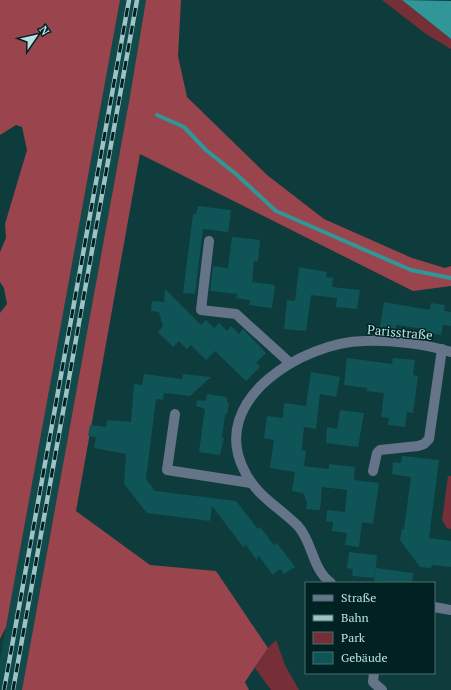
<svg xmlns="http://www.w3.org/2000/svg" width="451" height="690" font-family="'PT Serif',serif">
<rect width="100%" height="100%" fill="#0e3c3d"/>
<path fill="#12494a" d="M120,0H146L130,96L22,690H0V659Z"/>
<g fill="#762f36">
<path d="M382,0H402L451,39V49L426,34Z"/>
<path d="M448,476H451V529L447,528L442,520Z"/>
<path d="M276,640L285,665L299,690H271L255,668L268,648Z"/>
</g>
<g fill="#9a454d">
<path d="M0,0H120L6,627L0,639V313L7,304L4,288L0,282V252L6,238L5,224L27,150L22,127L16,125L0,135Z"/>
<path d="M146,0H181L178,56L187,97L267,175L324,219L412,258L445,268L451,266V286L413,291L140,154L76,511L150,565L216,571L268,648L245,682L249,690H22L130,96Z"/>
</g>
<path fill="#319698" d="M402,0L451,1V39Z"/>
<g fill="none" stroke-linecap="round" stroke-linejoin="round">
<path stroke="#319698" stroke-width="4" d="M157,115L184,127L206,150L236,174L276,211L411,270L451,278"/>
</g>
<g fill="#0f5456">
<path d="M198,206L231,210L228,232L203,229L195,294L183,293L193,214H196Z"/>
<path d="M232,237L260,240L258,261H254L252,282L275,285L272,308L249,305L250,300L236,298L237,294L210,291L213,266L228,268Z"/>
<path d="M299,267L327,272L326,277L333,278L332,287L360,290L357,309L336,307L337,298L311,295L306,331L284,329L287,300L295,301Z"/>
<path d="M165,289L201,325L206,320L214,328L219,323L227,331L231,326L239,334L243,329L266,353L256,363L260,367L246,381L215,351L206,360L191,345L187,349L179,341L173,347L158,332L163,326L159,312L151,311L152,301L164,302Z"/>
<path d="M384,302L430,310L431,303L445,305L444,311L451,312V326L443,325L441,335L422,332L423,329L396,325V329L380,327Z"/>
<path d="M347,358L392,364L393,358L415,360L413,375L418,376L413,413L407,412L405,427L388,425L389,418L381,417L384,393L367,391V388L344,385Z"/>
<path d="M311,372L340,377L336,397L320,394L316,429L304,427L302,450L306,451L304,466L329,469V464L355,467L354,480L379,483L373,524L362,522L359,547L345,545L347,533L332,531L333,522L326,521L327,510L345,512L347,490L322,487L320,510L306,509L307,502L303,493L292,491L295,472L270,468L274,440L264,438L267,416L283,418L284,403L306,406Z"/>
<path d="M144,374L182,379L183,374L211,377L190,396L164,393L163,400L156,399L146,479L155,491L236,501L258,529L260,527L274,545L277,543L295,567L284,574L280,569L273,575L258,555L257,560L245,544L244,548L212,506L210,521L147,513L124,484L126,454L94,448L96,437L88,436L90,425L106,427L107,420L131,422L134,384L142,385Z"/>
<path d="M207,394L227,397V403H229L227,414H225L222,438H224L220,455L199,452L205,409L196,406L197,400L206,401Z"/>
<path d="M340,410L364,413L358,447L326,443L327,427L337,429Z"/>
<path d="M402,456L439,460L429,538L451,541V567L432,565L431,568L420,567L400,540L402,529H404L411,477L392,474L393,462L401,463Z"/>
<path d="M349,552L377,555L375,578L352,576L353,569L347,568Z"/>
<path d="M376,568L413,573L412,583L374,581Z"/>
</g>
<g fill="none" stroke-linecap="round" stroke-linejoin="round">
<g stroke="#657488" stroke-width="10">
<path d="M209,241L201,310L236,314L290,363"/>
<path d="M175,414L167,470L251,483"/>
<path d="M373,471L377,453L380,450L418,446L424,444L429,439L442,349"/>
<path d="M331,583C312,569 313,543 298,526C279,507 256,496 244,470C208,399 304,342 364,341C392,340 425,344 451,352"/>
<path d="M434,607L451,610"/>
<path d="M374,673L373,682L382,690"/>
</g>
<g stroke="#9dc4c5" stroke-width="4.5">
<g id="rail">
<path d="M4,690L129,0"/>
<path d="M13,690L137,0"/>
</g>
</g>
<use href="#rail" stroke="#002223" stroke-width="3" stroke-dasharray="9" stroke-linecap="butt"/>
</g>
<g text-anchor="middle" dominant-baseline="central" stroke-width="3" stroke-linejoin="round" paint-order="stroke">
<g font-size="13" fill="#bbe1e2" stroke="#002223">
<text transform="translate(400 332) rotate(5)">Parisstraße</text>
</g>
</g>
<rect x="305" y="582" width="130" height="92" fill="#002223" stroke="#4b6e6f"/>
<rect x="313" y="595" width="20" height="6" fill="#657488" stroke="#4b6e6f"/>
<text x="341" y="602" font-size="12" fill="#bbe1e2">Straße</text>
<rect x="313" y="615" width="20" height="6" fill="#9dc4c5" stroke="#4b6e6f"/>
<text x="341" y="622" font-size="12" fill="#bbe1e2">Bahn</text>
<rect x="313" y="632" width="20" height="12" fill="#762f36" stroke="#4b6e6f"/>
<text x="341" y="642" font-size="12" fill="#bbe1e2">Park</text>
<rect x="313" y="652" width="20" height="12" fill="#0f5456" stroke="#4b6e6f"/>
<text x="341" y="662" font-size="12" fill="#bbe1e2">Gebäude</text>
<g transform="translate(36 36) rotate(56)" stroke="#002223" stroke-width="3" paint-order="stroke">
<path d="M0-3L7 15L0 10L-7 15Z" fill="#bbe1e2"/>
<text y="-6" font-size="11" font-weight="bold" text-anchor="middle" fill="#bbe1e2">N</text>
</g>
</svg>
